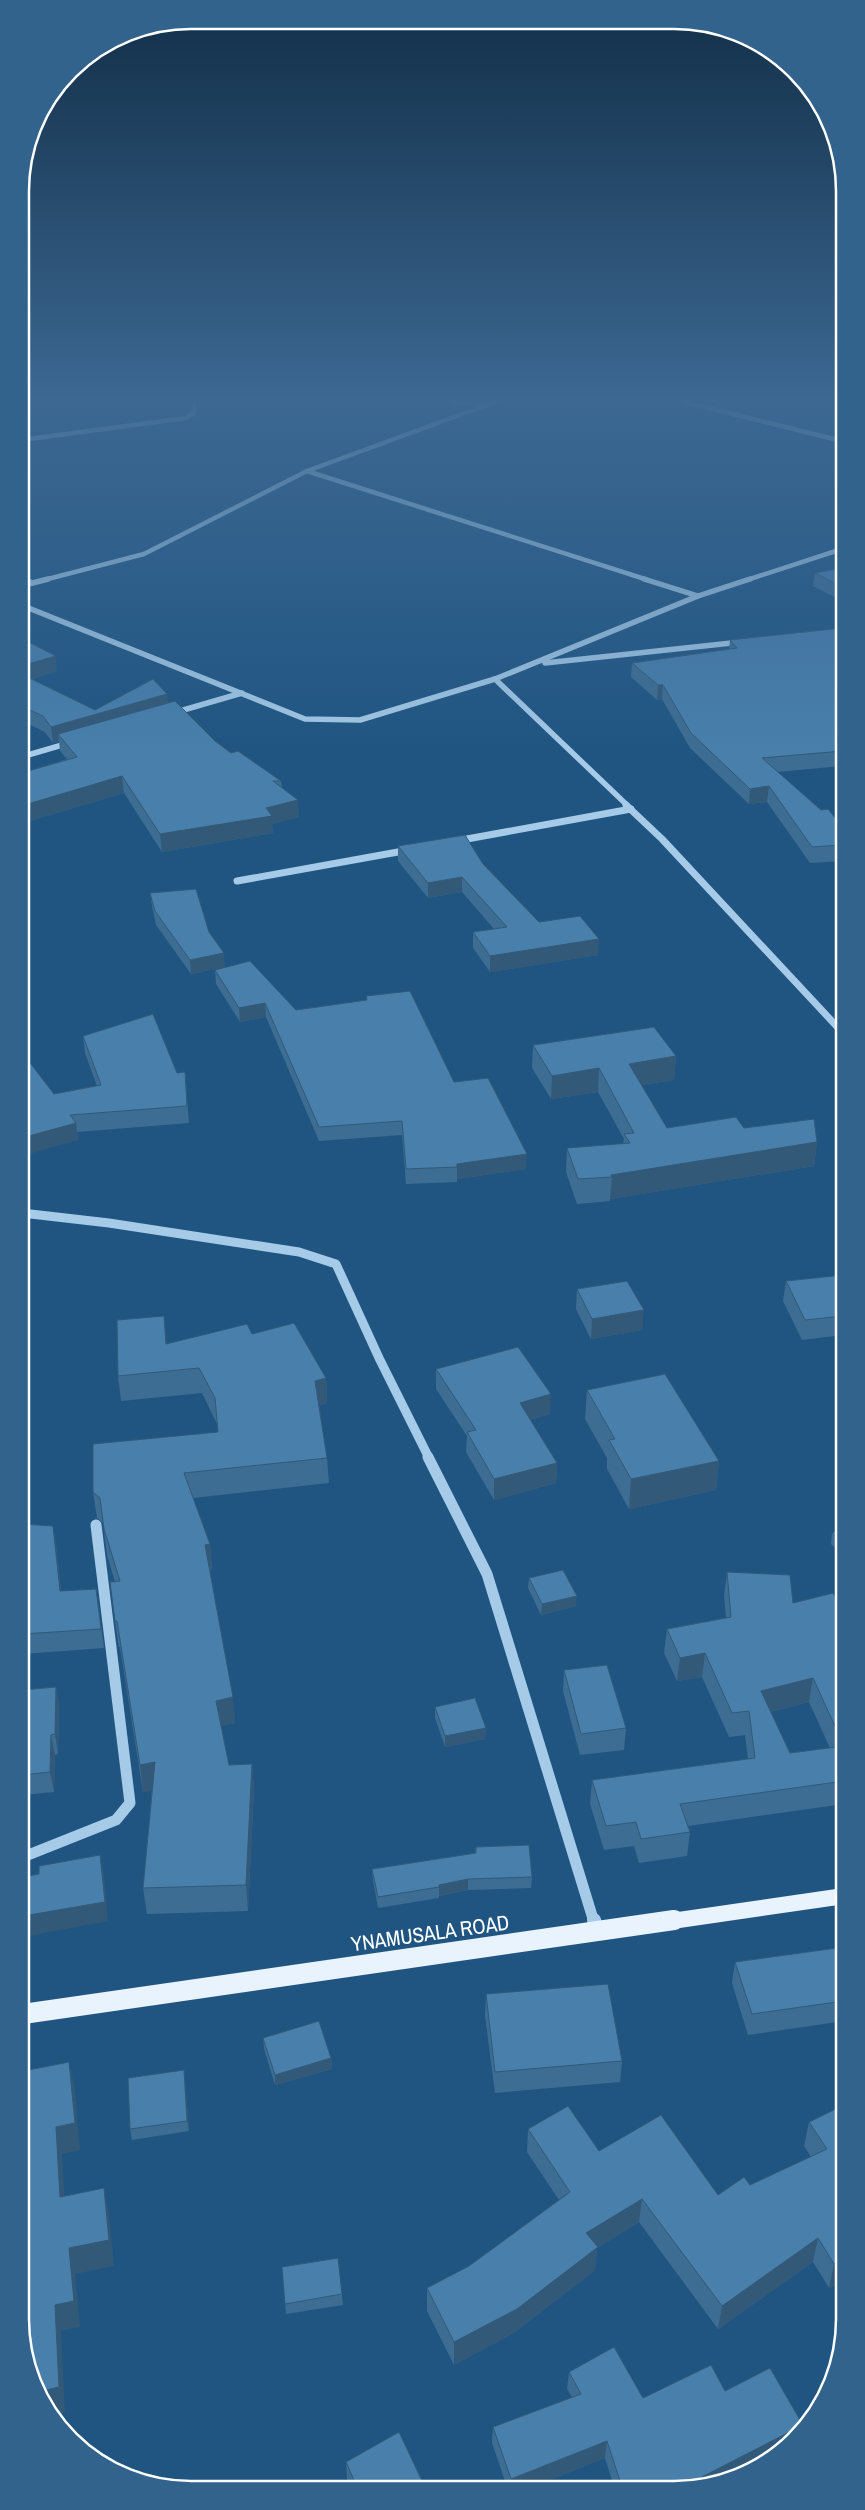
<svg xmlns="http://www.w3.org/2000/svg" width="865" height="2510" font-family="'Archivo Narrow',sans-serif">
<rect width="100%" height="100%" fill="#205582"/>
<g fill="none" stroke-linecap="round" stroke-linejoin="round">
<g stroke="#a6cbe8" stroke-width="4.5">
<path d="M455,402L482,404"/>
<path d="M685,402L842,441"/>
<path d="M21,440L186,418L194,413V402"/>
<path d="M307,471L648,580"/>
<path d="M21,577L27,580"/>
<path d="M44,580L144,554L307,471L495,402"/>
<path d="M747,580L842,549"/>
</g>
<g stroke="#a6cbe8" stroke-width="5.5">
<path d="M24,579L32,583"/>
<path d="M21,586L48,579"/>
<path d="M698,596L750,579"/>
<path d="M21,605L305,719L360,720L495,679"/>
<path d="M545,663L741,642"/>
<path d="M173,713L242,693"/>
<path d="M21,757L69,743"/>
<path d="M628,806L495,679L698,596L644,579"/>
</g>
<g stroke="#a6cbe8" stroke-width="7">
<path d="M626,805L662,839L843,1033"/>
<path d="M456,841L631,809"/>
<path d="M237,881L409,850"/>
</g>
<path stroke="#a6cbe8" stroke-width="9" d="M22,1213L109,1223L299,1252L336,1264L380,1360L429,1458"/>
<g stroke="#a6cbe8" stroke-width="11">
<path d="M428,1457L487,1574L594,1922"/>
<path d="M23,1857L116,1820L130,1803L96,1525"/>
</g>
<path stroke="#a6cbe8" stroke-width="14" d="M594,1920L597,1931"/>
<path stroke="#e9f3fe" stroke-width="16" d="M665,1922L844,1896"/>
<path stroke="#e9f3fe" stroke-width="20" d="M23,2014L674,1920"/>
</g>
<g fill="#3e6d93" fill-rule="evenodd">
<path d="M842,563V601L813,586L815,573L842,568Z"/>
<path d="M842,628V766L777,772L821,810L843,828V861L810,863L767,802L749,804L690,748L662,699L657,700L631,677L632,663L729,649L730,640Z"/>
<path d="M21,638L57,671L32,679L95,710L168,703L215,741L231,753L281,781L282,787L299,817L272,824L273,833L162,852L124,793L23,823L21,822V766L28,771L67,759L60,751L59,741L53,743L45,732L24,722L21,723Z"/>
<path d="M398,846L483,864L539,922L598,955L490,972L473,948V932L494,929L462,892L428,898L398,861Z"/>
<path d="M150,893L209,932L225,967L191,974L156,925L152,906Z"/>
<path d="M215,970L296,1010L366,1000V996L454,1082L526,1169L457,1179V1182L406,1184L402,1135L319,1141L266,1017L240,1022L216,984Z"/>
<path d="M83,1036L177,1073L185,1072L189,1123L77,1132L78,1140L54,1094L97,1086L85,1053Z"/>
<path d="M533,1045L676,1056L674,1080L641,1085L667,1128H744L817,1142L814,1166L610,1199V1201L577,1204L566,1172L567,1148L623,1144L624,1139L598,1092L551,1099L532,1068Z"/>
<path d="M843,1275V1335L802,1340L783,1301L786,1281Z"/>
<path d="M577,1289L642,1330L591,1339L576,1309Z"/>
<path d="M252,1334L326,1378L327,1403L319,1405L327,1458L329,1483L193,1498L210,1544L212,1570L210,1571L235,1723L221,1726L229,1765L252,1764L254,1790L248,1911L147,1914L143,1888L152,1790L143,1792L120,1647H119L115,1621V1582L107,1555L103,1523L97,1518L93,1492L218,1432L217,1424L202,1393L121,1401L118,1376L167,1343Z"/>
<path d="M436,1369L550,1414L530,1420L557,1463L556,1483L494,1500L466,1452L467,1436L436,1389Z"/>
<path d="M587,1390L719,1461L716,1490L629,1509L607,1469V1458L585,1419Z"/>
<path d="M22,1524L53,1526L56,1545L61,1591L96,1589L104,1648L22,1654Z"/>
<path d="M844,1528V1556L831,1544L832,1533Z"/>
<path d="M727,1572L793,1603L844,1610V1804L688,1826L690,1832L687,1856L639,1863L634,1846L604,1850L590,1804L592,1780L748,1759L745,1735L729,1737L702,1677L677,1681L664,1653L667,1629L726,1618L724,1596ZM809,1702L830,1748L790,1753L770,1712Z"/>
<path d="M529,1578L576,1606L541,1615L528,1588Z"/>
<path d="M564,1670L626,1728L624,1750L580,1755L563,1691Z"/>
<path d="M56,1687L59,1706L58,1754L55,1755L54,1792L23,1795L22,1690Z"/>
<path d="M435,1707L486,1728L485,1739L445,1747L435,1718Z"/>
<path d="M476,1847L532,1877L531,1888L468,1890L439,1896V1898L378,1908L373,1880L372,1869L475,1853Z"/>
<path d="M844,1947V2021L748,2035L732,1983L735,1962Z"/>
<path d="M486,1994L622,2061L620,2082L495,2093L485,2015Z"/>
<path d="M263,2038L331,2058L332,2069L275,2085L264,2049Z"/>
<path d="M185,2081L189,2131L132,2140L130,2129Z"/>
<path d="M844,2105L845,2280L829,2288L813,2262L718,2329L639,2222L597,2248L595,2270L515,2332L454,2365L427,2311V2288L469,2266L559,2200L527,2152L528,2129L599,2151L718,2195L750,2185L811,2157L804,2146L809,2122Z"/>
<path d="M282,2267L342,2294L343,2305L286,2314Z"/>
<path d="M569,2372L643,2398L725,2391L801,2434L776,2454L725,2480L708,2487H614L605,2458L532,2487H507L492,2443L493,2427L572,2397L567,2389Z"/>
<path d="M346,2462L425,2487H350L347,2479Z"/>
</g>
<g fill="#325978">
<path d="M56,656L57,671L21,682V666Z"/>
<path d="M658,685H663L662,699L657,700Z"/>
<path d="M167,694L169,709L58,734L59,741L53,743L51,727Z"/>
<path d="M21,706L24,722L21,723Z"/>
<path d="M122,776L124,793L23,823L21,806Z"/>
<path d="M769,786L767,802L749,804L750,789Z"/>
<path d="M298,800L299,817L272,824L273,833L162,852L160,834Z"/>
<path d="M462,877V892L428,898V883Z"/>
<path d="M599,939L598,955L490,972V956Z"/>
<path d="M224,953L225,967L191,974L190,960Z"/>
<path d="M265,1003L266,1017L240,1022L239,1008Z"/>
<path d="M676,1056L674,1080L627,1087L629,1064Z"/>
<path d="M599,1068L598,1092L551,1099L552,1076Z"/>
<path d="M76,1123L78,1140L22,1156V1138Z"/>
<path d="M817,1142L814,1166L610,1199L612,1177L611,1175Z"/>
<path d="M527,1154L526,1169L457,1179V1164Z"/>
<path d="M644,1310L642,1330L591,1339L592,1319Z"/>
<path d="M164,1316L167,1341L168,1369L166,1344Z"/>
<path d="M326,1378L327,1403L316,1406L315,1381Z"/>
<path d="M551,1394L550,1414L519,1423L520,1403Z"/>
<path d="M719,1461L716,1490L629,1509L631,1479Z"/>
<path d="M557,1463L556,1483L494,1500V1479Z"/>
<path d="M53,1526L56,1545L63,1611L60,1591Z"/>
<path d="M210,1544L212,1570L207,1571L205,1545Z"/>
<path d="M577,1596L576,1606L541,1615L542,1604Z"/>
<path d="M705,1653L702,1677L677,1681L680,1658Z"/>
<path d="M813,1678L809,1702L757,1715L761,1691Z"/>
<path d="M56,1687L59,1706L58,1754L55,1734Z"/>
<path d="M233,1697L235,1723L218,1727L216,1701Z"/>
<path d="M486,1728L485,1739L445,1747V1736Z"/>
<path d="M51,1735L55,1755L54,1792L50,1772Z"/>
<path d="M155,1762L159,1789L143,1792L140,1765Z"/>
<path d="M252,1764L254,1790L248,1911L246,1885Z"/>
<path d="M100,1855L104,1875L108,1921L23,1937V1916Z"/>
<path d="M468,1879V1890L439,1896V1885Z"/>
<path d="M331,2058L332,2069L275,2085V2075Z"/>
<path d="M69,2062L75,2090L80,2150L62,2154L66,2224L60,2197L56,2127Z"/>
<path d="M184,2070L185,2081L189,2131L187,2121Z"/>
<path d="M104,2188L109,2215L114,2266L75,2274L80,2327L61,2331L65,2413L51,2416L43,2405L38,2392L55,2305L69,2248Z"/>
<path d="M642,2199L639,2222L597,2248L595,2270L515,2332L454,2365V2342L586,2233Z"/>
<path d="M818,2238L813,2262L718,2329L722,2306Z"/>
<path d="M845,2259V2280L829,2288L834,2264Z"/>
<path d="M803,2425L801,2434L776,2454L725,2480L708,2487H697L698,2479Z"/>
<path d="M607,2441L605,2458L532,2487H511V2479Z"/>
</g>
<g fill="#487fab" stroke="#325978">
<path d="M842,568V587L815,573Z"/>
<path d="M842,628V751L762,758L821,810L828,809L843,828V845L812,847L769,786L750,789L691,733L663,685H658L632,663L737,648L730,640Z"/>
<path d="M21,638L56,656L21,666Z"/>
<path d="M21,674L95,710L153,679L167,694L51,727L43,716L21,706Z"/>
<path d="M175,701L215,741L231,753L238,751L281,781H273L298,800L266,808L272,816L160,834L122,776L21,806V766L28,771L77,757L58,734Z"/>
<path d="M465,835L483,864L539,922L580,916L599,939L490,956L473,932L507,927L462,877L428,883L398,846Z"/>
<path d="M196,889L209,932L224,953L190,960L155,911L150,893Z"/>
<path d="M250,961L296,1010L367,1000L366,996L410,991L454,1082L488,1078L527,1154L457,1164V1167L406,1169L402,1121L319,1127L265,1003L239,1008L215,970Z"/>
<path d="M153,1014L177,1073L185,1072L187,1106L70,1115L76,1123L22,1138V1056L24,1055L54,1094L101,1085L83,1036Z"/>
<path d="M654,1027L676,1056L629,1064L667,1128L736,1117L744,1128L814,1119L817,1142L611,1175L612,1177L578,1179L567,1148L630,1143L624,1134L634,1133L599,1068L552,1076L533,1045Z"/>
<path d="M843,1275V1316L805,1320L786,1281Z"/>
<path d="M627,1281L644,1310L592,1319L577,1289Z"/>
<path d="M164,1316L166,1344L247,1324L252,1334L294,1323L326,1378L315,1381L327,1458L184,1473L210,1544L205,1545L233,1697L216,1701L229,1765L252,1764L246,1885L143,1888L155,1762L140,1765L117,1621H115L110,1582L120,1581L104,1529L100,1498L93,1492V1444L218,1432L215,1398L199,1368L118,1376L117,1320Z"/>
<path d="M518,1347L551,1394L520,1403L557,1463L494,1479L467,1432L476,1430L436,1369Z"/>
<path d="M665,1374L719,1461L631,1479L609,1440L615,1439L587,1390Z"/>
<path d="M22,1524L53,1526L60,1591L96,1589L101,1629L22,1634Z"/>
<path d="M844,1528V1544L832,1533Z"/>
<path d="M563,1570L577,1596L542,1604L529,1578Z"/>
<path d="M727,1572L790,1575L793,1603L833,1593L844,1610V1746L813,1678L761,1691L790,1753L844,1746V1781L680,1804L690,1832L641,1839L636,1822L606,1826L592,1780L755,1758L749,1711L732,1713L705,1653L680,1658L667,1629L731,1617Z"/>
<path d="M607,1665L626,1728L581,1734L564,1670Z"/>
<path d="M56,1687L55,1734L51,1735L50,1772L23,1775L22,1690Z"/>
<path d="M475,1698L486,1728L445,1736L435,1707Z"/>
<path d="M529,1845L532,1877L468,1879L439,1885V1887L378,1897L372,1869L476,1853V1847Z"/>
<path d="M100,1855L105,1902L23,1916V1877L39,1874V1866Z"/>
<path d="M844,1947V2001L752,2014L735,1962Z"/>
<path d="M608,1984L622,2061L495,2072L486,1994Z"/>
<path d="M319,2021L331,2058L275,2075L263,2038Z"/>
<path d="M69,2062L75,2123L56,2127L60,2197L104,2188L109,2240L69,2248L74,2301L55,2305L59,2387L38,2392L23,2353V2071Z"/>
<path d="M184,2070L187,2121L130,2129L128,2078Z"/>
<path d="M844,2105L845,2259L834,2264L818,2238L722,2306L642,2199L586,2233L598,2247L517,2309L454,2342L427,2288L469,2266L570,2192L528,2129L568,2106L599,2151L661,2115L718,2195L744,2177L750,2185L827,2149L809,2122Z"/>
<path d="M338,2258L342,2294L285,2304L282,2267Z"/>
<path d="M614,2347L643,2398L711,2365L725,2391L770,2368L803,2425L698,2479L701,2487H622L607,2441L511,2479L493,2427L581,2394L569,2372Z"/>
<path d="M399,2432L425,2487H357L346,2462Z"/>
</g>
<linearGradient id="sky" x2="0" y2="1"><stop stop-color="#122f48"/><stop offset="0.53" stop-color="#3c6892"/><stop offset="1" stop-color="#3c6892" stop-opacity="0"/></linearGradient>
<rect width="865" height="753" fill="url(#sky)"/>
<g text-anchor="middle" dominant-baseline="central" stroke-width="4" stroke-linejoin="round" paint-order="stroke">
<g font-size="21" fill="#fff" stroke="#205582">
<text transform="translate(430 1933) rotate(-8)">YNAMUSALA ROAD</text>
</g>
</g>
<path d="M0 0H865V2510H0ZM191 29H674A162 162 0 0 1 836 191V2319A162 162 0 0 1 674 2481H191A162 162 0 0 1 29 2319V191A162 162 0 0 1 191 29Z" fill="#32638c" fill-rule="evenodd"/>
<path fill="none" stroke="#fff" stroke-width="2.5" d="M191 29H674A162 162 0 0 1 836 191V2319A162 162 0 0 1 674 2481H191A162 162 0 0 1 29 2319V191A162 162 0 0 1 191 29Z"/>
</svg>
